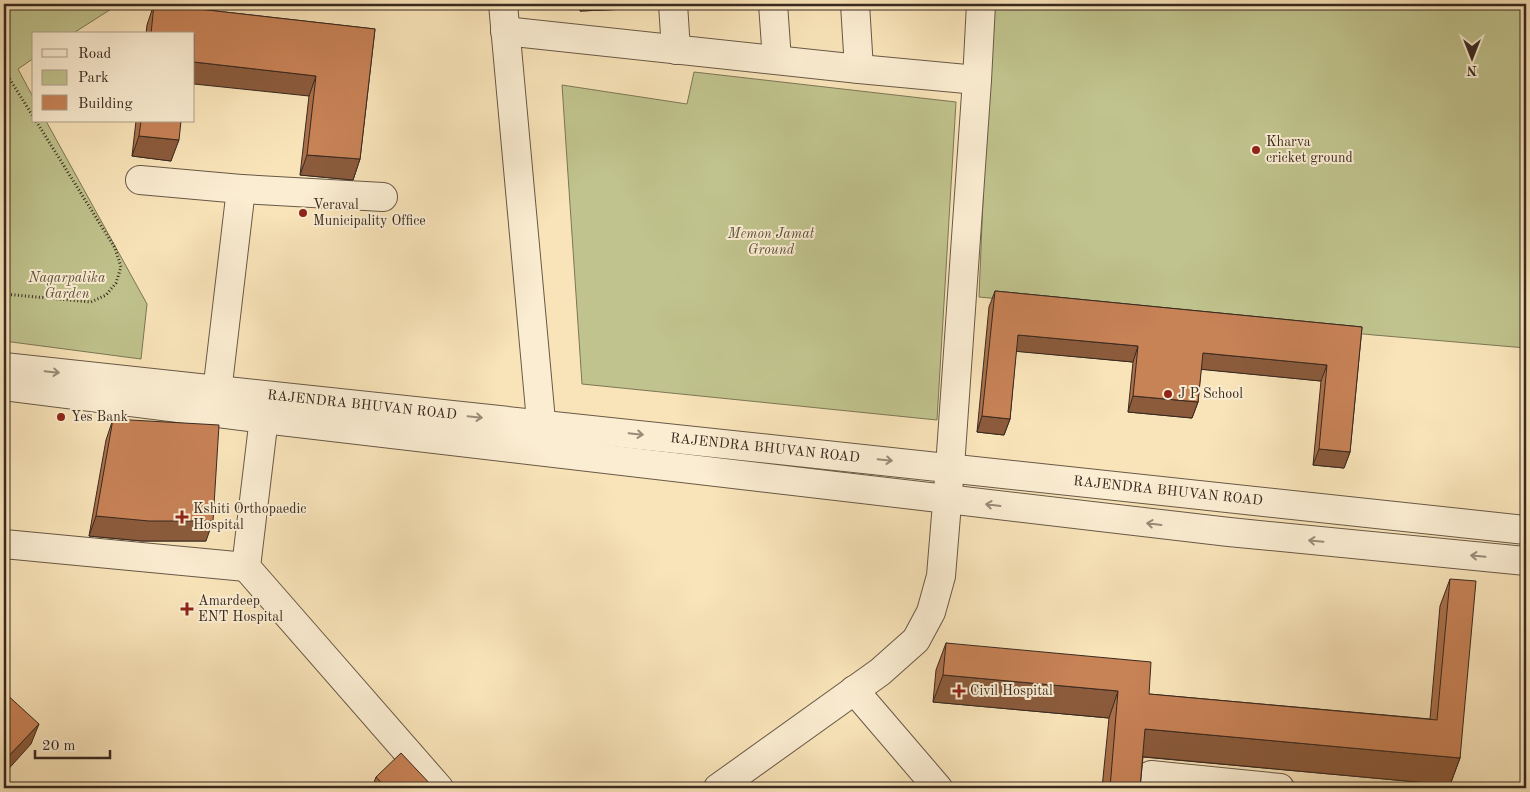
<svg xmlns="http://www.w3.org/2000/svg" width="1530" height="792" font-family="'Old Standard TT',serif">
<rect width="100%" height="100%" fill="#f9e4b9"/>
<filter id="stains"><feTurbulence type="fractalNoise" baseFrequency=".004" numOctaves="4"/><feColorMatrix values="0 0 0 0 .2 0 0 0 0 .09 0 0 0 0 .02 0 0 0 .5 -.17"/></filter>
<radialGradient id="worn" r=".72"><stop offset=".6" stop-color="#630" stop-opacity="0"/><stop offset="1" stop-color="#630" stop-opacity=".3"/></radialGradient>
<g fill="#c0c38d" stroke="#7c7656">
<path d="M4,4H119L72,34H34V58L18,69L34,99V121H46L147,304L141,359L4,341Z"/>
<path d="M991,4H1526V348L1374,335L979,297Z"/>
<path d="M694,72L956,102L937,420L582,384L562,85L687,104Z"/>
</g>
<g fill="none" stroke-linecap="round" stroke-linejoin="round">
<g stroke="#685846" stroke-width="30">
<g id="minor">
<path d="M503,4L543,443"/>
<path d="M673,4L676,50"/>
<path d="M773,4L777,60"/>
<path d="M855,4L859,69"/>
<path d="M505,31L859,69L977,80"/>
<path d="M140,180L241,189L383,197"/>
<path d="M4,367L1526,530"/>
<path d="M4,386L264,419L1229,532L1526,561"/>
<path d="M266,401L246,567L439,788"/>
<path d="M215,409L241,189"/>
<path d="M4,544L246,567"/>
<path d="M854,690L938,788"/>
<path d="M718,788L880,672L916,640L931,612L941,576L950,467L977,80L981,4"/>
<path d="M1150,788L1151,775L1280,788"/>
</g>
</g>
<g stroke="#382920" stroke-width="3" stroke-dasharray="1 2.5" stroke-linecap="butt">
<path d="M4,70L34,118"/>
<path d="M4,294L91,302L106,295L116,283L121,267L115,248L36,121"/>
</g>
<use href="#minor" stroke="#fbedd2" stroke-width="28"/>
</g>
<g fill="#ab704a" stroke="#382920">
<path d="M154,4L375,29L360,159L353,180L300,175L309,96L194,34H146L147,25Z"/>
<path d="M579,4H653L652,8L580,11Z"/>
<path d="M136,121H181L171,161L132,156Z"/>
<path d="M995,291L1362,327L1350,452L1344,468L1313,465L1321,381L1201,369L1198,402L1192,418L1128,412L1133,362L1016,351L1010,419L1004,435L977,432L989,307Z"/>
<path d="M113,419L206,541H142L89,536L106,440Z"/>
<path d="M1450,579L1460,758L1450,785L1143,757L1140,788H1102L1109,718L933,702L936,670L946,643L1149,694L1430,719L1440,606Z"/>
<path d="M376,777L434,788H372Z"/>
</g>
<g fill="#8b5b3c" stroke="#382920">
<path d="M582,4H653L652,8L580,11Z"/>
<path d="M194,62L316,76L309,96L194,84Z"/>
<path d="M139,136L179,140L171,161L132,156Z"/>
<path d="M307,155L360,159L353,180L300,175Z"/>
<path d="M1018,335L1138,346L1133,362L1012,351Z"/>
<path d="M1203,353L1327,365L1321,381L1197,369Z"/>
<path d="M1133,396L1198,402L1192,418L1128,412Z"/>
<path d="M982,416L1010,419L1004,435L977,432Z"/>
<path d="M1319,449L1350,452L1344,468L1313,465Z"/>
<path d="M96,516L213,521L206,541H142L89,536Z"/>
<path d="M943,675L1118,691L1109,718L933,702Z"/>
<path d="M39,724L31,744L4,774V761Z"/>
<path d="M1145,729L1460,758L1450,785L1135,756Z"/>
</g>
<g fill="#c78256" stroke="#382920">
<path d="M154,4L375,29L360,159L307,155L316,76L194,62V34H151Z"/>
<path d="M141,121H181L179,140L139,136Z"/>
<path d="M995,291L1362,327L1350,452L1319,449L1327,365L1203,353L1198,402L1133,396L1138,346L1018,335L1010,419L982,416Z"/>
<path d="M113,419L219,425L213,521H149L96,516Z"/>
<path d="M1450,579L1476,581L1460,758L1145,729L1140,788H1110L1118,691L943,675L946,643L1151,662L1149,694L1437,720Z"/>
<path d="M4,692L39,724L4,761Z"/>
<path d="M401,753L434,788H386L376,777Z"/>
</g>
<defs><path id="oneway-shaft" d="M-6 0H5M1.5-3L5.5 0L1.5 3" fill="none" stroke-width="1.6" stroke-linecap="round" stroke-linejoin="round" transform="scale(1.25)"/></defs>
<g stroke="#9a8b79">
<use href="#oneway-shaft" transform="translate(52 372) rotate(6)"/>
<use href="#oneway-shaft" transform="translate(475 417) rotate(6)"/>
<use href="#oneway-shaft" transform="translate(636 434) rotate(6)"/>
<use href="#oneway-shaft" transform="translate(885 460) rotate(6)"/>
<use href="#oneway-shaft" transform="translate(993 505) rotate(-173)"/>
<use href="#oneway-shaft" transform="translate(1154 524) rotate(-173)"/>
<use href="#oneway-shaft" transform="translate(1316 541) rotate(-175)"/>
<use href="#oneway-shaft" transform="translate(1478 556) rotate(-175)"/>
</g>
<g fill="#8f2418" stroke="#fbedd2" stroke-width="2">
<circle cx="1256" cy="150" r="5"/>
<circle cx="303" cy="213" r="5"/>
<circle cx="1168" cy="394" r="5"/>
<circle cx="61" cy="417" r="5"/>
<path d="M179.5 509.5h5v5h5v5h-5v5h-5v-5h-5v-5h5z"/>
<path d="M184.5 601.5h5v5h5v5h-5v5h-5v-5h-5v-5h5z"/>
<path d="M956.5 683.5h5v5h5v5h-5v5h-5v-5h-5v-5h5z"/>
</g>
<g text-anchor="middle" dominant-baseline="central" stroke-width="4" stroke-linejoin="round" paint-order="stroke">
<g font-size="14" fill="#382920" stroke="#fbedd2" text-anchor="start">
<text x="1266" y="142">Kharva<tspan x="1266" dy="16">cricket ground</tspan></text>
<text x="313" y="205">Veraval<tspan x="313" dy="16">Municipality Office</tspan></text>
<text x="1178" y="394">J P School</text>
<text x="71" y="417">Yes Bank</text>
<text x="193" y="509">Kshiti Orthopaedic<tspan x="193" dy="16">Hospital</tspan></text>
<text x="198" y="601">Amardeep<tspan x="198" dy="16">ENT Hospital</tspan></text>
<text x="970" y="691">Civil Hospital</text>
</g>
<g font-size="14" font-style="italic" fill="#5a503b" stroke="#fbedd2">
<text x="771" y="234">Memon Jamat<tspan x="771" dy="16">Ground</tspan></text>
<text x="67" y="278">Nagarpalika<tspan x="67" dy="16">Garden</tspan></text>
</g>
<g font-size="14" fill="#382920" stroke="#fbedd2">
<text transform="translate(362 405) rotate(6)">RAJENDRA BHUVAN ROAD</text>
<text transform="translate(765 448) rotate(6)">RAJENDRA BHUVAN ROAD</text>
<text transform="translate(1168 491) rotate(6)">RAJENDRA BHUVAN ROAD</text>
</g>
</g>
<rect width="1530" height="792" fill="none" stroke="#f9e4b9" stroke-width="20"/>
<rect x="5" y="5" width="1520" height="782" fill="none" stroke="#382920" stroke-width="2.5"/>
<rect x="10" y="10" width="1510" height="772" fill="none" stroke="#382920"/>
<rect x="32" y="32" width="162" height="90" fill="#fbedd2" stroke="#ad9f8b"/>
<rect x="42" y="49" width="25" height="8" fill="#fbedd2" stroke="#ad9f8b"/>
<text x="78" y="58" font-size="15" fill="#382920">Road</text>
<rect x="42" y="70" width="25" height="15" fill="#c0c38d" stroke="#ad9f8b"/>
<text x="78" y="82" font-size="15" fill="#382920">Park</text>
<rect x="42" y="95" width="25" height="15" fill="#c78256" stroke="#ad9f8b"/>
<text x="78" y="108" font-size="15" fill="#382920">Building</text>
<g transform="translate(1472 58) rotate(180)" stroke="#fbedd2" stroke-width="4" paint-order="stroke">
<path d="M0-4L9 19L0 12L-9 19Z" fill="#382920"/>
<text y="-8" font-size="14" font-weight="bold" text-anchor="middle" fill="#382920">N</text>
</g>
<path d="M35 750v8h75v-8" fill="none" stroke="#382920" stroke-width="2.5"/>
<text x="42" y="750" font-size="15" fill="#382920" stroke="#fbedd2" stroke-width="4" paint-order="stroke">20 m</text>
<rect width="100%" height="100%" filter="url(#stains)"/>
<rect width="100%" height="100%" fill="url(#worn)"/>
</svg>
